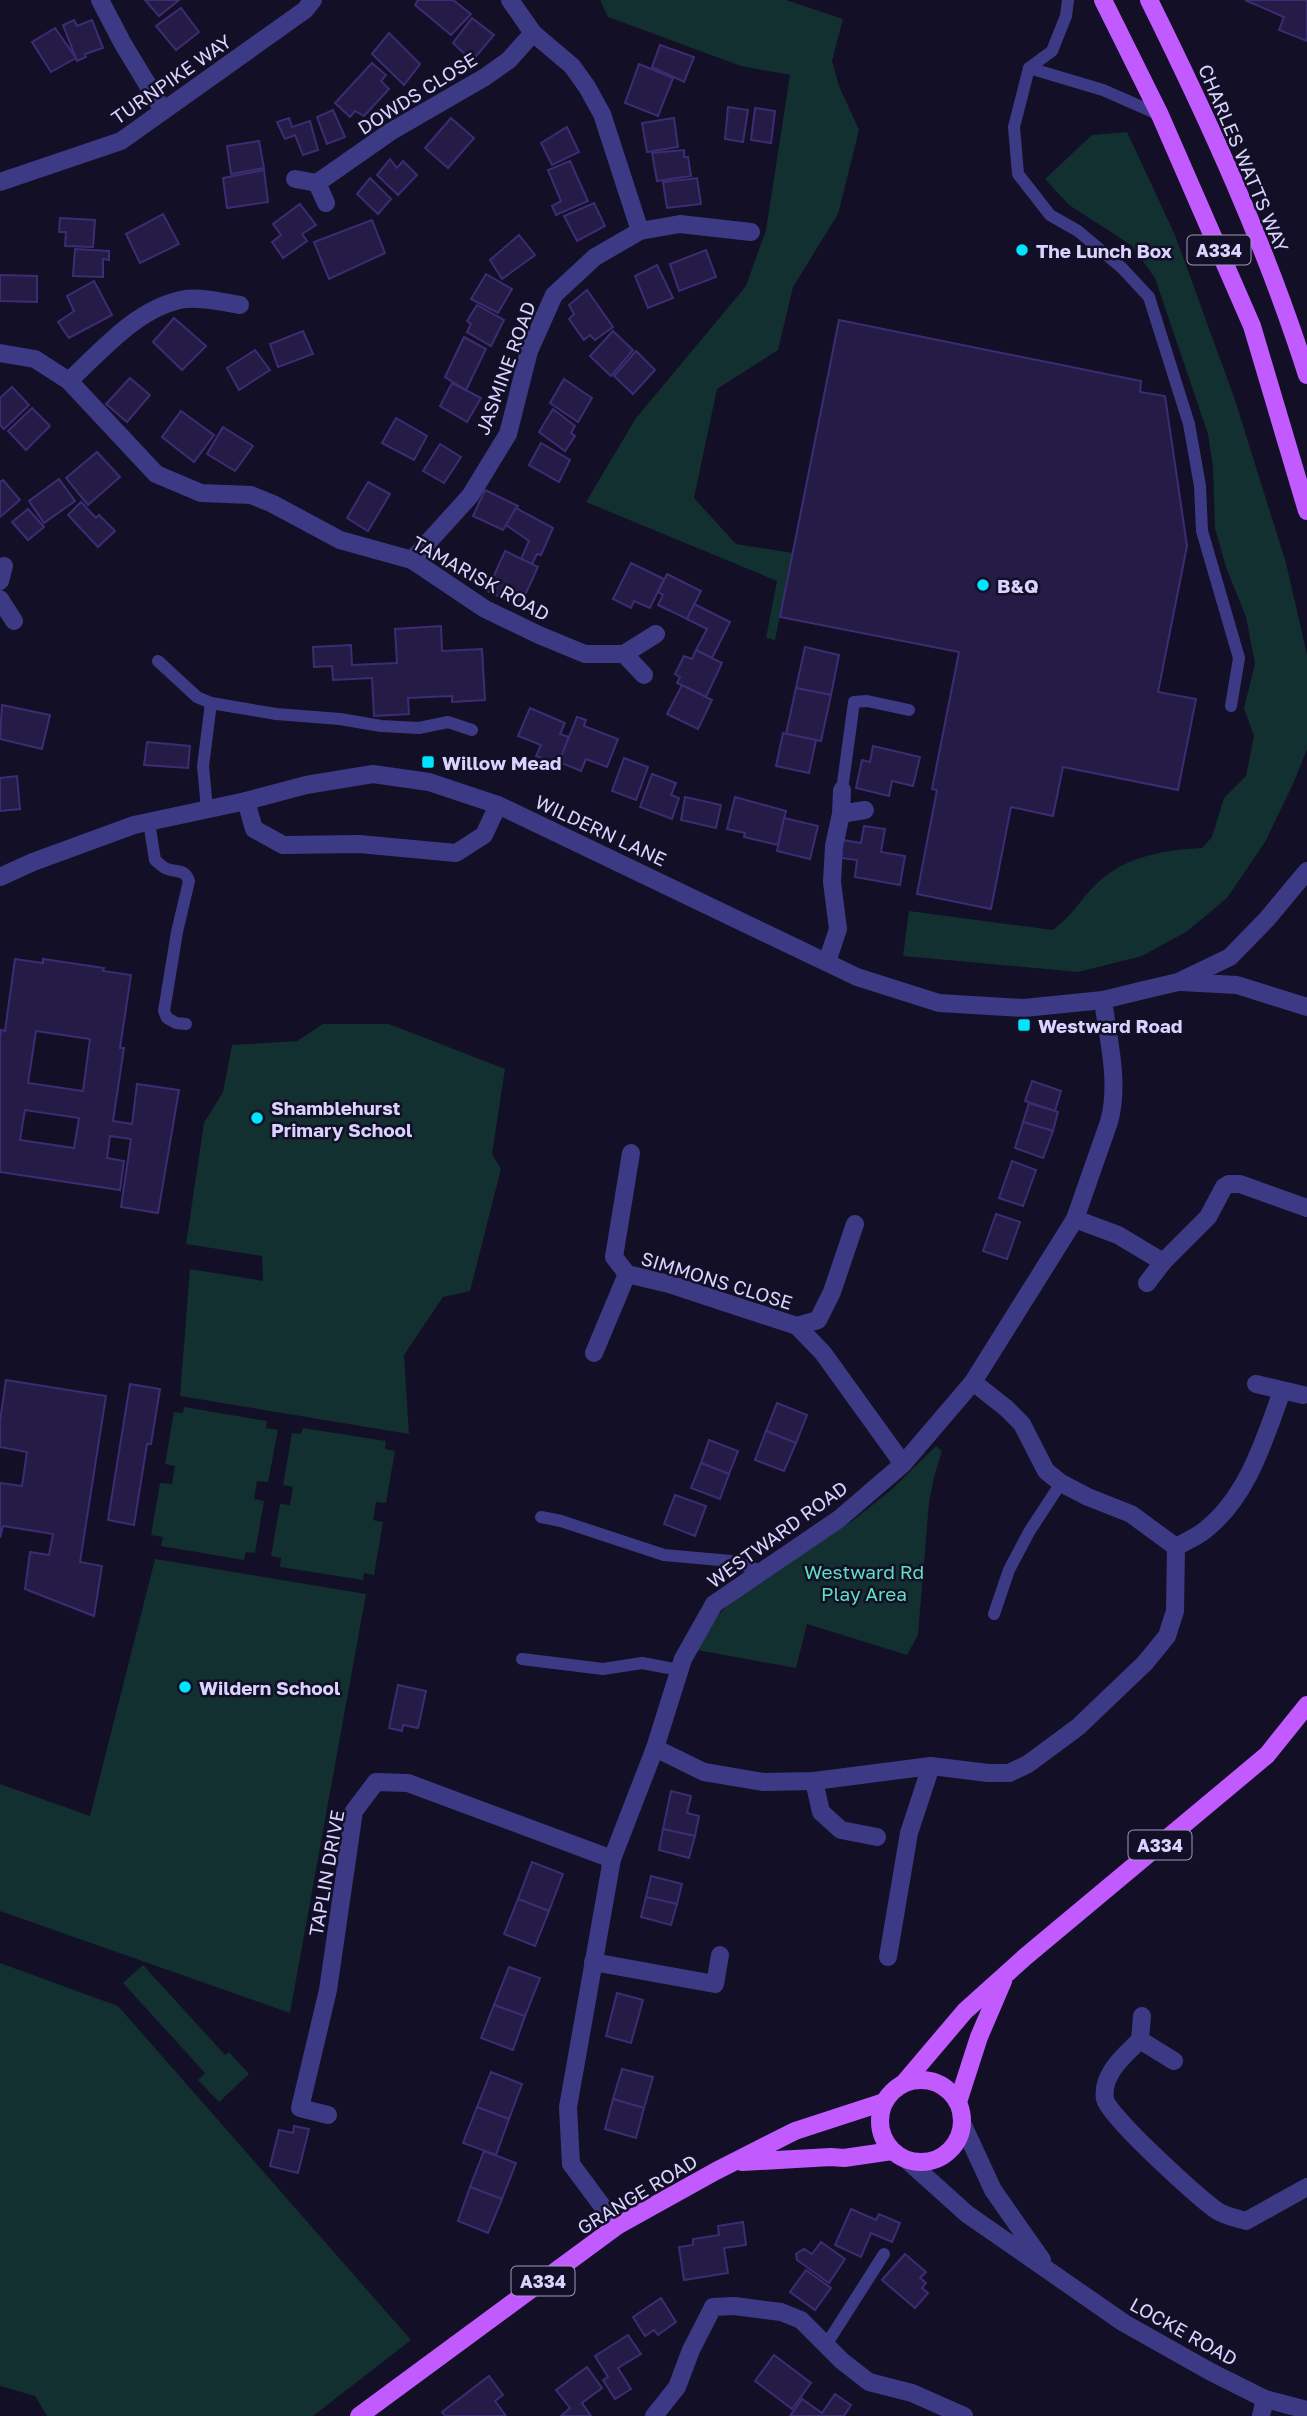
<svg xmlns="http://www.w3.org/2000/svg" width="1307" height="2416" font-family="'Golos Text',sans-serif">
<rect width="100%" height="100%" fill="#130f26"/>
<g fill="#12302f">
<path d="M600,0H786L843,19L832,61L839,86L859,130L838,214L793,287L778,350L717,389L694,498L736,544L793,553L775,640L766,638L777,581L586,502L636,418L746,286L766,230L790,75L741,66L608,17Z"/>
<path d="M1127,132L1175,235L1235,400L1286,563L1307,655V749L1293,784L1265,842L1227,898L1186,932L1142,956L1078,972L903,956L909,911L1053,930C1074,915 1084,893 1103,878C1131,855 1167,850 1202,848L1212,837L1224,798L1246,776L1254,736L1244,708L1255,664L1246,617L1226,567L1215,528L1213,468L1208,434L1155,278L1131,245L1069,205L1045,179L1092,135Z"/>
<path d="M323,1024H389L505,1069L492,1154L501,1169L470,1291L443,1297L404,1355L409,1434L180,1396L190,1269L263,1281L262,1256L186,1244L204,1123L223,1092L232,1045L297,1041Z"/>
<path d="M184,1407L267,1421L266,1428L278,1430L268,1482L257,1481L254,1499L264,1501L255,1553L246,1552L244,1560L161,1546L163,1537L151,1535L160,1483L172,1484L175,1466L165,1464L174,1412L183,1413Z"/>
<path d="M303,1428L386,1441L385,1449L395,1451L386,1503L376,1502L373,1520L383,1522L374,1575L364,1573L363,1580L280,1567L281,1558L271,1556L280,1504L290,1505L293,1487L283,1485L292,1433L301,1434Z"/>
<path d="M936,1446L942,1451L934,1477L929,1503L918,1635L907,1655L807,1624L796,1668L697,1650L716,1617L728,1605L768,1574L851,1522L891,1490Z"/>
<path d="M155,1559L366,1594L290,2013L0,1911V1784L90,1816Z"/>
<path d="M0,1963L118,2006L411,2340L313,2416H47L35,2396L0,2386Z"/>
<path d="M143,1965L225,2055L229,2052L249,2074L219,2102L198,2080L205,2073L123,1983Z"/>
</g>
<g fill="#241b47" stroke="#3b2d73" stroke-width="2" fill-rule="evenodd">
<path d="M145,0H179L159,16Z"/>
<path d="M418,0H453L471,14L451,35L415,5Z"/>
<path d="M1245,0H1307V41L1279,30L1284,17Z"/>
<path d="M181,8L199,32L176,50L156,26Z"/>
<path d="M472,18L494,35L472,61L453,43Z"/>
<path d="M74,20L77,26L92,20L103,48L85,54L86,57L77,61L63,25Z"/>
<path d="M55,28L76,58L51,72L32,42Z"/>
<path d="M389,33L420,64L404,85L372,54Z"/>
<path d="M660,45L694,57L684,82L652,67Z"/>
<path d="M372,63L386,75L381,81L389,89L364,116L355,111L350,117L335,103Z"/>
<path d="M639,64L673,78L658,116L625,103Z"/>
<path d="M728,107L748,110L743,142L725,139Z"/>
<path d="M755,108L775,111L771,143L751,140Z"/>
<path d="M333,110L345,137L327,144L317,117Z"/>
<path d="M289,118L292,127L310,121L318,150L303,155L295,135L285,139L277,122Z"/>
<path d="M451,118L474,138L448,168L425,148Z"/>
<path d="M674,118L678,147L647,152L642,123Z"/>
<path d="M567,127L579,152L552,165L541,143Z"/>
<path d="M259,141L264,168L231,174L227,146Z"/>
<path d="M684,150V157H688L691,176L657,181L652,153Z"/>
<path d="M390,159L397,168L403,161L417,175L398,195L377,175Z"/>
<path d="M570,161L588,201L556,215L552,206L561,201L548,170Z"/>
<path d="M264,170L268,202L227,208L223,178Z"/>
<path d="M370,178L391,199L378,214L357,194Z"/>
<path d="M697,178L701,204L667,208L663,182Z"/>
<path d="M594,203L605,226L577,241L564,216Z"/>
<path d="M300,204L316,225L302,234L307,241L283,258L272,242L281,235L273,224Z"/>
<path d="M163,214L179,244L140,263L126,234Z"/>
<path d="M60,218L95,220L93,247L65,246L66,232H59Z"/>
<path d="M372,220L385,253L329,279L314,242Z"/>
<path d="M519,235L535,255L502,279L490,260Z"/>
<path d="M75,249L109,251V260L103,259V277L73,276Z"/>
<path d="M706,250L716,277L679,291L670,264Z"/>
<path d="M657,265L673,298L648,308L635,276Z"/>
<path d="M486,274L512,289L498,313L471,299Z"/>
<path d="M0,275L37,276V302L0,301Z"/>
<path d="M94,281L112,315L69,338L58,322L74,311L67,296Z"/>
<path d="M587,290L613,327L595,340L590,335L584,340L569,319L574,314L569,305Z"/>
<path d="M477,305L504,320L491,346L467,332L471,324L467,321Z"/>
<path d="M174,318L206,346L182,370L153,342Z"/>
<path d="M839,320L1141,381L1140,392L1165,396L1187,546L1158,692L1196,699L1178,790L1063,767L1053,816L1011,807L991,909L917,894L937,790L932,789L959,652L780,617Z"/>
<path d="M303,331L313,354L278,367L270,344Z"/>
<path d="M613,331L633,350L611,376L590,356Z"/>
<path d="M464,337L486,349L466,390L445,377Z"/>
<path d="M255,350L270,370L239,390L227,368Z"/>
<path d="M636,351L655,370L633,394L614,376Z"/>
<path d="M130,378L150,395L127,422L106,404Z"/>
<path d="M564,379L592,398L578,422L550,403Z"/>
<path d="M452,383L481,398L467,422L440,406Z"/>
<path d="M12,387L29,405L4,429L0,425V398Z"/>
<path d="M32,408L50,426L26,450L8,431Z"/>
<path d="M553,409L575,426L571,433L575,436L565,451L539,432Z"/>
<path d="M181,411L214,435L194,462L162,437Z"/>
<path d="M396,418L427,436L414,460L382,443Z"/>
<path d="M223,427L253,446L235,471L207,454Z"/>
<path d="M541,443L570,460L559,482L529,465Z"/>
<path d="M440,444L461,457L444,483L423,471Z"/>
<path d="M97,452L120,477L88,505L66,478Z"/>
<path d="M59,479L75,501L44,523L29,501Z"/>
<path d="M3,480L20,500L0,517V482Z"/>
<path d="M368,482L390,494L368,531L347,518Z"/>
<path d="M485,490L518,506L503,530L473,516Z"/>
<path d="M81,502L96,518L99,515L115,531L98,547L68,515Z"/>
<path d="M516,508L553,528L541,555L537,554L532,564L521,559L529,541L506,525Z"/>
<path d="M28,509L44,527L28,540L12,522Z"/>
<path d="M505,551L538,567L520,606L487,591Z"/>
<path d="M631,563L664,579L650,608L634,601L631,608L613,599Z"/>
<path d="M667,574L701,591L687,619L658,605L663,595L658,592Z"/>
<path d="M694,604L730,622L712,658L696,650L707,629L687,619Z"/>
<path d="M441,626L442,651L482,649L485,700L452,702V696L408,698L409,714L374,716L372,678L333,680L332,666L314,667L313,647L351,645L352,665L397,663L395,629Z"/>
<path d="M805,647L839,655L831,695L796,688Z"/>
<path d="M696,650L722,663L706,697L677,683L680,677L675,674L684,656L692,659Z"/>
<path d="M682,685L712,700L698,729L667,714Z"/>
<path d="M796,688L831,695L821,741L786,734Z"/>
<path d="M2,705L50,715L42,749L0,739Z"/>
<path d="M530,708L565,723L560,734L569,737L558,765L536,756L541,745L518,736Z"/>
<path d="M577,717L586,720L584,726L618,739L607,767L586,759L581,771L559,762Z"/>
<path d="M783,733L816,740L809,773L776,766Z"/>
<path d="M147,742L190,746L188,768L144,765Z"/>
<path d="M873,746L920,757L913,786L892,781L889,796L856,788L862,760L870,762Z"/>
<path d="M624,758L648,767L636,800L612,791Z"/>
<path d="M652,774L676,783L671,795L679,798L672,819L640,807Z"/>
<path d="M17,776L20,809L0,811V778Z"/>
<path d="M685,797L721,805L716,828L681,820Z"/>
<path d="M735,797L786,811L778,845L744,837L745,833L727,829Z"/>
<path d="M784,818L818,826L810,859L777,851Z"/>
<path d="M864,826L885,829L881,852L905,856L900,885L855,877L857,860L841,858L843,840L861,843Z"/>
<path d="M15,959L43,963V959L104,968L103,971L131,975L120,1048H124L113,1121L132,1124L137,1084L179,1090L158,1213L121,1207L131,1139L110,1136L107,1158L124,1161L120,1190L0,1172V1039L1,1030L5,1031ZM36,1031L90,1039L83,1091L28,1083ZM25,1110L79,1118L74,1148L20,1140Z"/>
<path d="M1032,1081L1061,1091L1055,1111L1025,1101Z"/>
<path d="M1029,1103L1058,1112L1053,1131L1023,1122Z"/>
<path d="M1023,1122L1053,1131L1043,1158L1015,1148Z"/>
<path d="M1012,1161L1036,1170L1023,1206L999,1198Z"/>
<path d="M996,1214L1020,1222L1007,1259L983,1251Z"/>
<path d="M6,1380L106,1396L80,1562L102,1566L94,1616L25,1589L30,1552L49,1555L53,1534L3,1526L0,1538V1483L22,1486L27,1452L0,1447V1421Z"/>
<path d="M130,1384L160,1389L151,1444H147L134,1525L108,1520Z"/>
<path d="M777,1403L807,1415L796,1443L766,1431Z"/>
<path d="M766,1431L796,1443L784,1471L755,1460Z"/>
<path d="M709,1440L738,1451L729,1474L701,1463Z"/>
<path d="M701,1463L729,1474L720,1499L691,1488Z"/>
<path d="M675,1495L706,1506L695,1536L664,1524Z"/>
<path d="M398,1685L426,1691L418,1728L403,1725L402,1731L389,1728Z"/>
<path d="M671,1791L691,1796L687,1813L699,1816L695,1836L663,1829Z"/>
<path d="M663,1829L695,1836L689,1858L659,1850Z"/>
<path d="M532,1862L563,1874L549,1911L518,1899Z"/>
<path d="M651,1876L682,1884L677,1904L646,1897Z"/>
<path d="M646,1897L677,1904L671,1925L641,1917Z"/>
<path d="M518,1899L549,1911L535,1946L504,1934Z"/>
<path d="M509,1967L540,1978L525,2016L494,2005Z"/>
<path d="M617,1993L643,2000L631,2043L606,2036Z"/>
<path d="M494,2005L525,2016L513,2050L481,2038Z"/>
<path d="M622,2069L653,2077L644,2108L613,2099Z"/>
<path d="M491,2072L522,2084L509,2119L477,2107Z"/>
<path d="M613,2099L644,2108L636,2138L605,2129Z"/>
<path d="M477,2107L509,2119L496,2155L463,2143Z"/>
<path d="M294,2126L309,2129L298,2173L270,2166L279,2130L293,2133Z"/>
<path d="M484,2151L516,2163L502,2199L470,2187Z"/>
<path d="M470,2187L502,2199L488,2233L458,2221Z"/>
<path d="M851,2209L876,2220L879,2214L900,2223L892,2242L871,2233L861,2257L835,2245Z"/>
<path d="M743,2222L746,2245L724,2248L728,2273L684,2280L679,2247L693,2245V2239L719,2235L718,2226Z"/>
<path d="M821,2242L845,2259L829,2283L797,2260L796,2254L800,2251L804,2249L812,2254Z"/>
<path d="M905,2254L926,2272L920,2278L926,2283L922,2288L928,2293L915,2308L882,2280Z"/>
<path d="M806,2270L831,2288L815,2310L790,2292Z"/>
<path d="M661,2298L676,2322L658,2335L654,2330L645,2336L633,2317Z"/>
<path d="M628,2335L641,2354L618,2368L631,2389L615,2399L603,2380L608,2377L595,2356Z"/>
<path d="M774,2355L811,2383L792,2409L755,2381Z"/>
<path d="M587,2367L602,2388L582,2403L591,2416H561L570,2408L556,2390Z"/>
<path d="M489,2376L503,2395L495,2401L506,2416H445L442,2412Z"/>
<path d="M835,2394L851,2405L844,2416H790L802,2399L822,2413Z"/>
</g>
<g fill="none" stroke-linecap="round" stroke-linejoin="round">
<g stroke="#3d3a85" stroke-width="12">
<path d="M1068,0L1066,16L1052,51L1029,68L1014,127L1018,174L1050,215L1078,231L1122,268L1149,297L1189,424L1200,486L1202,531L1239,658L1231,706"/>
<path d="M1029,68L1103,90L1160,115"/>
<path d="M158,661L197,697L211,703L276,714L340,719L381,726L419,728L448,722L472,730"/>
<path d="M842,790L854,702L867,701L909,710"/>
<path d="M207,809L203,766L211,703"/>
<path d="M149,822L155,860C158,862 161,866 165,868C175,873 185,868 189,881L177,932L164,1011L167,1018L176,1023L186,1024"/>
<path d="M541,1517L561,1521L664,1555L731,1561L762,1571"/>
<path d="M994,1614L1009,1570L1029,1532L1061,1483"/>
<path d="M522,1659L603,1669L642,1663L679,1670"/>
<path d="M826,2345L884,2254"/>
</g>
<g stroke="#3d3a85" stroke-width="18">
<path d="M100,0L123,44L163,110"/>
<path d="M510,0L533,33L572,66L587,87L602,114L640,231"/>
<path d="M295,179L317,183L326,203"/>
<path d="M317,183L390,132L485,77L509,60L533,33"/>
<path d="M0,353L35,359L69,381L156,474L201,493L251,495L273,504L340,540L412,560L485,609L539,635L585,654H624L656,634"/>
<path d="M69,381C102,350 138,307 185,299C203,297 222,302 240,305"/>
<path d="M412,560L470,496L508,434L529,351L554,295L595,257L640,231L680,224L751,232"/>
<path d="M0,581L4,566"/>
<path d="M0,599L14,621"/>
<path d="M624,654L644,675"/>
<path d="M246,801L254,829L283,845L359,844L456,853L484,835L498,805"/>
<path d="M841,814L865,810"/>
<path d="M827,962L838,929L832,882L834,846L841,814L842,790"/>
<path d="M631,1153L614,1257L627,1274L669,1284L797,1326L823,1353L903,1464"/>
<path d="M1075,1219L1118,1235L1163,1262"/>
<path d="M1147,1283L1163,1262L1208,1217L1224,1187L1229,1184H1240L1307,1208"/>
<path d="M797,1326L818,1320L832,1292L855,1224"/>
<path d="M594,1353L627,1274"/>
<path d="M973,1382L1006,1408L1022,1424L1046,1471L1061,1483L1088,1497L1131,1514L1176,1547C1185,1542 1196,1537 1204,1531C1248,1497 1264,1440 1282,1391"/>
<path d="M1256,1384L1303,1395"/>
<path d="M655,1748L704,1772L764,1782L814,1781L931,1766L988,1773H1009L1028,1764L1078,1727L1145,1663L1167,1636L1175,1611L1176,1547"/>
<path d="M814,1781L821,1812L841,1830L877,1837"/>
<path d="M888,1957L909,1833L931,1766"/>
<path d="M593,1962L715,1984L720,1955"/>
<path d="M1140,2040L1142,2016"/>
<path d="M1174,2061L1140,2040C1125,2055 1101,2074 1105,2099C1108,2116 1197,2196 1216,2210C1224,2216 1237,2218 1246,2221L1307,2187"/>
<path d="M328,2115L300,2108L328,1990L354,1811L376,1782L408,1783L612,1859"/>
<path d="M617,2226L571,2164L568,2107L612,1859L655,1748L683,1659L714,1604L839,1519L903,1464L973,1382L1075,1219L1109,1122C1120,1083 1108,1039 1103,1000"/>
<path d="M654,2416L677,2387L691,2350L713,2307L734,2306L781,2312L801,2320L842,2361L869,2382L912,2393L964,2416"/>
<path d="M1261,2416L1265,2399"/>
</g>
<g stroke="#3d3a85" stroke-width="18">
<path d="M0,182L121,141L305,10L313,0"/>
<path d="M0,877L33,862L134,825L246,801L306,785L373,774L429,782L498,805L857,977L939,1003L1024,1008L1103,1000L1144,990L1178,982L1230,957L1267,919L1307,871"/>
<path d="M1181,982L1237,985L1307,1007"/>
<path d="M963,2125L993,2190L1042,2260"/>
<path d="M908,2161L967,2214L1124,2323L1211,2372L1265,2399L1307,2410"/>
</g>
<g stroke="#c25bff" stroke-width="18">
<path d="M1103,0L1160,115L1252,326L1307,511"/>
<path d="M1149,0C1209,121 1266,246 1307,375"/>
<circle cx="921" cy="2121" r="41"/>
<path d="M903,2084L965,2011L1025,1957L1267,1755L1307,1705"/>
<path d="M958,2102L979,2037L1003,1981"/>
<path d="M742,2162L831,2157L844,2158L892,2151"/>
<path d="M359,2416L617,2226L716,2171L795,2131L884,2102"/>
</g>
</g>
<g fill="#00e5ff" stroke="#130f26" stroke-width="2.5">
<circle cx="1022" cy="250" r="7"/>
<circle cx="983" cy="585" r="7"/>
<rect x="421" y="755" width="14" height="14" rx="3.5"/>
<rect x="1017" y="1018" width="14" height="14" rx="3.5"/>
<circle cx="257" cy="1118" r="7"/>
<circle cx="185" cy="1687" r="7"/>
</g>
<g text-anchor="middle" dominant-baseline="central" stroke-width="5" stroke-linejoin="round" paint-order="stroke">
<g fill="#130f26" stroke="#9e99be" stroke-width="2">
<rect x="1187.5" y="235.5" width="63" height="29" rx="5"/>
<rect x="1128.5" y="1830.5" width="63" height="29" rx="5"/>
<rect x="511.5" y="2266.5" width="63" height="29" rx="5"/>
</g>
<g font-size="18" font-weight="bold" fill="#d9d4ff">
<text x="1219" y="250">A334</text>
<text x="1160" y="1845">A334</text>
<text x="543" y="2281">A334</text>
</g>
<g font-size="19" fill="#d9d4ff" stroke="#130f26">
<text transform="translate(171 79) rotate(-35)">TURNPIKE WAY</text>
<text transform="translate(417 93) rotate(-32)">DOWDS CLOSE</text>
<text transform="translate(1244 158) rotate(67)">CHARLES WATTS WAY</text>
<text transform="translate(505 368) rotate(-70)">JASMINE ROAD</text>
<text transform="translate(481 578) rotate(29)">TAMARISK ROAD</text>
<text transform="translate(601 830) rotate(25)">WILDERN LANE</text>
<text transform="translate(717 1280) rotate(17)">SIMMONS CLOSE</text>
<text transform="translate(777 1534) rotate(-36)">WESTWARD ROAD</text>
<text transform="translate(326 1873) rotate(-80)">TAPLIN DRIVE</text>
<text transform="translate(637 2194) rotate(-31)">GRANGE ROAD</text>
<text transform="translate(1184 2331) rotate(29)">LOCKE ROAD</text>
</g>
<g font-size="19" font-weight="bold" fill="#d9d4ff" stroke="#130f26" text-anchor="start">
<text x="1036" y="250">The Lunch Box</text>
<text x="997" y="585">B&amp;Q</text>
<text x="442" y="762">Willow Mead</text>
<text x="1038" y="1025">Westward Road</text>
<text x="271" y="1107">Shamblehurst<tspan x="271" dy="22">Primary School</tspan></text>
<text x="199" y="1687">Wildern School</text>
</g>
<g font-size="19" fill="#5fe0c0" stroke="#130f26">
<text x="864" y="1571">Westward Rd<tspan x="864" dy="22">Play Area</tspan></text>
</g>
</g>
</svg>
